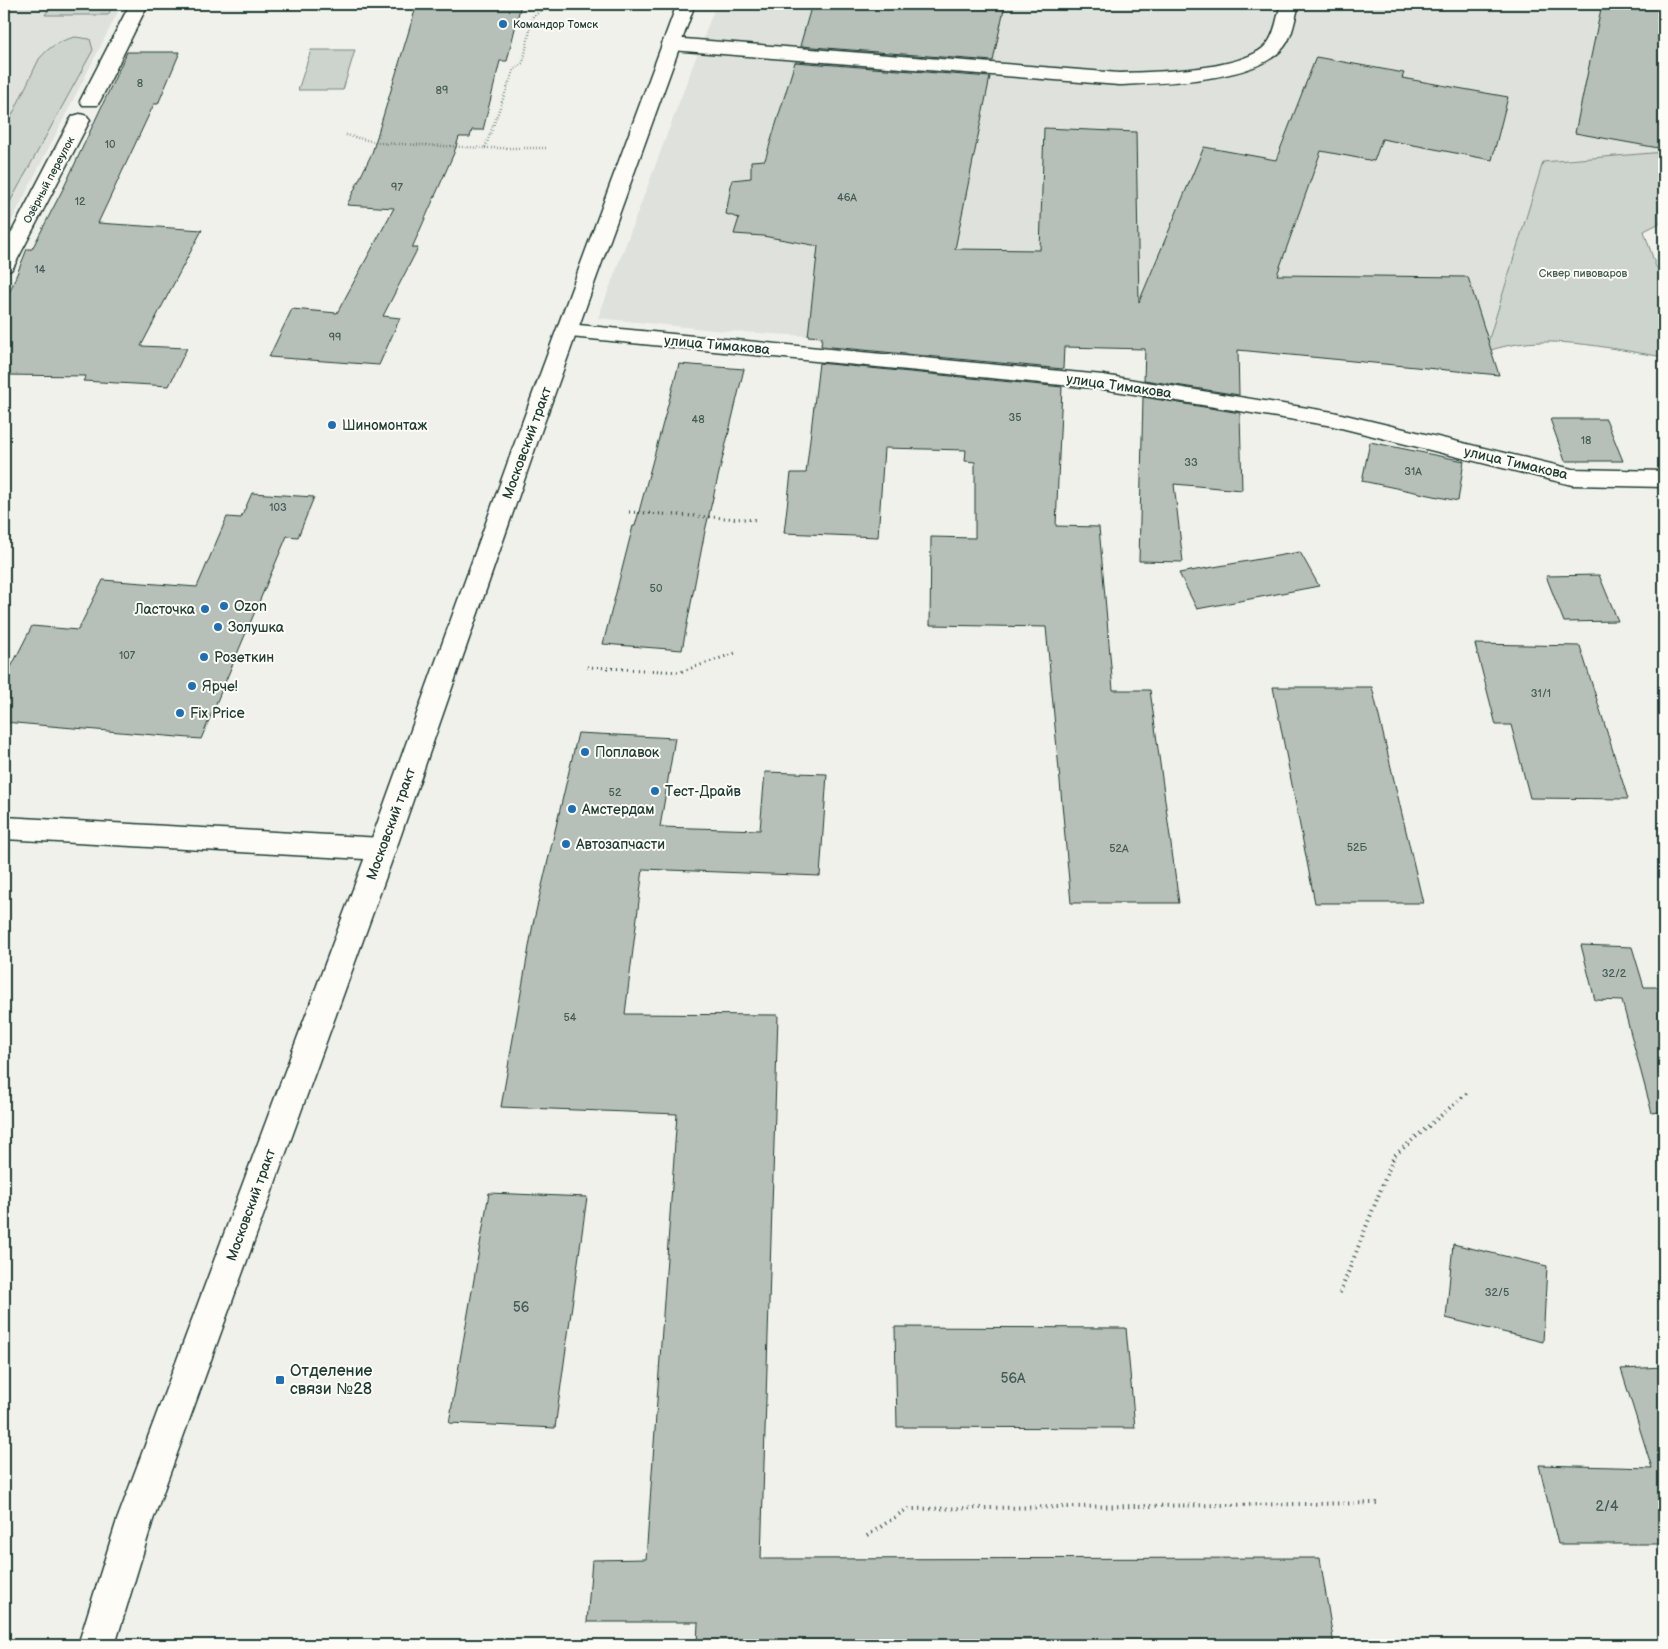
<svg xmlns="http://www.w3.org/2000/svg" width="1668" height="1649" font-family="'Balsamiq Sans',sans-serif">
<rect width="100%" height="100%" fill="#f0f1eb"/>
<filter id="ink" filterUnits="userSpaceOnUse"><feTurbulence type="fractalNoise" baseFrequency=".02" numOctaves="2"/><feDisplacementMap in="SourceGraphic" scale="10" xChannelSelector="R" yChannelSelector="G"/><feConvolveMatrix kernelMatrix="1 2 1 2 8 2 1 2 1" color-interpolation-filters="sRGB"/></filter>
<g filter="url(#ink)">
<g fill="#dfe2dc">
<path d="M4,4H122L4,236Z"/>
<path d="M716,4H1664V152L1543,162L1485,352V374L1248,351L940,344L723,331L598,318Z"/>
</g>
<g fill="#cdd3cd" stroke="#768880">
<path d="M52,4H114L108,15H45Z"/>
<path d="M75,37L90,39L93,50L4,213V132L39,59C50,46 59,41 75,37Z"/>
<path d="M311,50H355L343,90H298Z"/>
<path d="M1664,152V221L1644,231L1656,267L1664,274V357C1605,348 1543,331 1485,352L1543,162Z"/>
</g>
<g fill="#b6bfb8" stroke="#1f3d34">
<path d="M417,4H521L507,61H500L483,130H472L470,137H459L454,153L412,248H418L383,316L400,318L379,365L269,357L292,309L337,313L394,208L347,205L372,153Z"/>
<path d="M812,4H1005L993,61L800,46Z"/>
<path d="M1602,4H1664V149L1575,133Z"/>
<path d="M127,52H180L158,104H154L98,223L202,230L141,346L187,348L169,386L83,381L86,376L4,375V306L27,249H32L65,185Z"/>
<path d="M1316,57L1404,73L1402,78L1508,97L1492,160L1382,139L1374,161L1321,151L1277,275L1468,277L1499,375L1238,350L1239,395L1144,380L1145,349L1064,347L1063,369L821,346L822,337L808,336L818,246L763,236L734,234L739,218L726,214L732,180L751,178V161L765,160L795,62L990,77L955,249L1040,250L1044,128L1136,132L1139,302L1204,147L1276,160Z"/>
<path d="M819,363L1062,387L1056,526L1099,527L1113,690H1150L1179,903H1071L1046,627L930,625L931,537L975,538V462L965,461L966,450L884,448L878,537L784,533L791,473H806Z"/>
<path d="M679,364L744,369L705,531L682,650L603,644L633,526H635Z"/>
<path d="M1143,397L1240,413L1242,490L1174,484L1183,562L1139,561Z"/>
<path d="M1550,419H1606L1623,461H1565Z"/>
<path d="M1370,442L1464,461L1458,501L1362,481Z"/>
<path d="M252,493L314,497L298,537L287,536L201,739L4,722V681L32,626L78,630L103,580L197,587L227,517L241,518Z"/>
<path d="M1300,552L1319,586L1197,609L1179,573Z"/>
<path d="M1599,575L1618,621L1564,622L1546,576Z"/>
<path d="M1475,644L1580,646L1628,799L1530,798L1511,725H1496Z"/>
<path d="M1273,687H1372L1423,903H1315Z"/>
<path d="M578,733L675,738L660,827L760,830L765,772L827,774L820,876L643,869L625,1014L778,1015L761,1559L1320,1558L1334,1645H697L698,1622H587L592,1560L646,1559L677,1114L501,1107L533,924Z"/>
<path d="M1581,945L1632,947L1644,987H1664V1111L1652,1113L1622,1001L1595,1000Z"/>
<path d="M489,1193L587,1197L555,1428L449,1423Z"/>
<path d="M1453,1244L1547,1266L1543,1342L1446,1318Z"/>
<path d="M895,1327L1126,1328L1135,1428L897,1427Z"/>
<path d="M1664,1367V1544H1558L1539,1465L1652,1468L1621,1369Z"/>
</g>
<g fill="none" stroke-linecap="round" stroke-linejoin="round">
<g stroke="#1f3d34" stroke-width="3">
<g id="minor">
<path d="M130,4H148L100,101L97,105H83L80,101Z"/>
<path d="M1281,4H1299C1295,18 1293,36 1284,47C1256,82 1161,83 1119,85L671,50L664,48L662,44L664,40L671,38L1119,73C1152,72 1251,71 1269,41C1276,30 1277,16 1281,4Z"/>
<path d="M80,114L87,116L90,120L14,266L11,270L4,272V247L70,120L73,116Z"/>
<path d="M568,324L1103,375L1333,412L1572,469L1664,471V487L1572,485L1333,426L1103,389L560,336L557,331L560,326Z"/>
<path d="M4,817L382,838L392,841L396,849L392,857L382,860L4,839Z"/>
</g>
</g>
<g stroke="#1f3d34" stroke-width="3">
<path id="major" d="M677,4H695L544,423L396,849L153,1520L115,1645H78L117,1520L368,849L522,423Z"/>
</g>
<g stroke="#1f3d34" stroke-width="2.5" stroke-dasharray="0.5 2.5" stroke-linecap="butt">
<path d="M346,135L379,143L485,148L514,69L523,63L533,16L552,4"/>
<path d="M485,148H547"/>
</g>
<g stroke="#1f3d34" stroke-width="3" stroke-dasharray="1 4" stroke-linecap="butt">
<path d="M629,512L758,520"/>
<path d="M587,667L680,672L738,652"/>
</g>
<g stroke="#1f3d34" stroke-width="4" stroke-dasharray="1 4.5" stroke-linecap="butt">
<path d="M1340,1293L1394,1156L1467,1093"/>
<path d="M867,1536L907,1509L1380,1503"/>
</g>
<use href="#minor" fill="#fdfcf7" fill-rule="evenodd"/>
<use href="#major" fill="#fdfcf7" fill-rule="evenodd"/>
</g>
</g>
<g fill="#1f6fb2" stroke="#fdfcf7" stroke-width="2">
<circle cx="503" cy="24" r="5"/>
<circle cx="332" cy="425" r="5"/>
<circle cx="224" cy="606" r="5"/>
<circle cx="205" cy="609" r="5"/>
<circle cx="218" cy="627" r="5"/>
<circle cx="204" cy="657" r="5"/>
<circle cx="192" cy="686" r="5"/>
<circle cx="180" cy="713" r="5"/>
<circle cx="585" cy="752" r="5"/>
<circle cx="655" cy="791" r="5"/>
<circle cx="572" cy="809" r="5"/>
<circle cx="566" cy="844" r="5"/>
<rect x="275" y="1375" width="10" height="10" rx="2.5"/>
</g>
<g text-anchor="middle" dominant-baseline="central" stroke-width="4" stroke-linejoin="round" paint-order="stroke">
<g font-size="11" fill="#1f3d34" stroke="#fdfcf7" text-anchor="start">
<text x="513" y="24">Командор Томск</text>
</g>
<g font-size="11" fill="#455e55">
<text x="140" y="83">8</text>
<text x="442" y="90">89</text>
<text x="110" y="144">10</text>
<text x="397" y="187">97</text>
<text x="847" y="197">46А</text>
<text x="80" y="201">12</text>
<text x="40" y="269">14</text>
<text x="335" y="337">99</text>
<text x="1015" y="417">35</text>
<text x="698" y="419">48</text>
<text x="1586" y="440">18</text>
<text x="1191" y="462">33</text>
<text x="1413" y="471">31А</text>
<text x="278" y="507">103</text>
<text x="656" y="588">50</text>
<text x="127" y="655">107</text>
<text x="1541" y="693">31/1</text>
<text x="615" y="792">52</text>
<text x="1357" y="847">52Б</text>
<text x="1119" y="848">52А</text>
<text x="1614" y="973">32/2</text>
<text x="570" y="1017">54</text>
<text x="1497" y="1292">32/5</text>
</g>
<g font-size="11" fill="#1f3d34" stroke="#fdfcf7">
<text transform="translate(49 180) rotate(-62)">Озёрный переулок</text>
</g>
<g font-size="11" fill="#425b53" stroke="#fdfcf7">
<text x="1583" y="273">Сквер пивоваров</text>
</g>
<g font-size="14" fill="#1f3d34" stroke="#fdfcf7">
<text transform="translate(717 345) rotate(5)">улица Тимакова</text>
<text transform="translate(1119 386) rotate(8)">улица Тимакова</text>
<text transform="translate(527 443) rotate(-70)">Московский тракт</text>
<text transform="translate(1516 463) rotate(13)">улица Тимакова</text>
<text transform="translate(391 824) rotate(-70)">Московский тракт</text>
<text transform="translate(251 1205) rotate(-70)">Московский тракт</text>
</g>
<g font-size="14" fill="#1f3d34" stroke="#fdfcf7" text-anchor="start">
<text x="342" y="425">Шиномонтаж</text>
<text x="234" y="606">Ozon</text>
<text x="195" y="609" text-anchor="end">Ласточка</text>
<text x="228" y="627">Золушка</text>
<text x="214" y="657">Розеткин</text>
<text x="202" y="686">Ярче!</text>
<text x="190" y="713">Fix Price</text>
<text x="595" y="752">Поплавок</text>
<text x="665" y="791">Тест-Драйв</text>
<text x="582" y="809">Амстердам</text>
<text x="576" y="844">Автозапчасти</text>
</g>
<g font-size="14" fill="#455e55">
<text x="521" y="1307">56</text>
<text x="1013" y="1378">56А</text>
<text x="1607" y="1506">2/4</text>
</g>
<g font-size="16" fill="#1f3d34" stroke="#fdfcf7" text-anchor="start">
<text x="290" y="1371">Отделение<tspan x="290" dy="18">связи №28</tspan></text>
</g>
</g>
<rect width="1668" height="1649" fill="none" stroke="#fdfcf7" stroke-width="20"/>
<rect x="10" y="10" width="1648" height="1629" fill="none" stroke="#1f3d34" stroke-width="2" filter="url(#ink)"/>
</svg>
